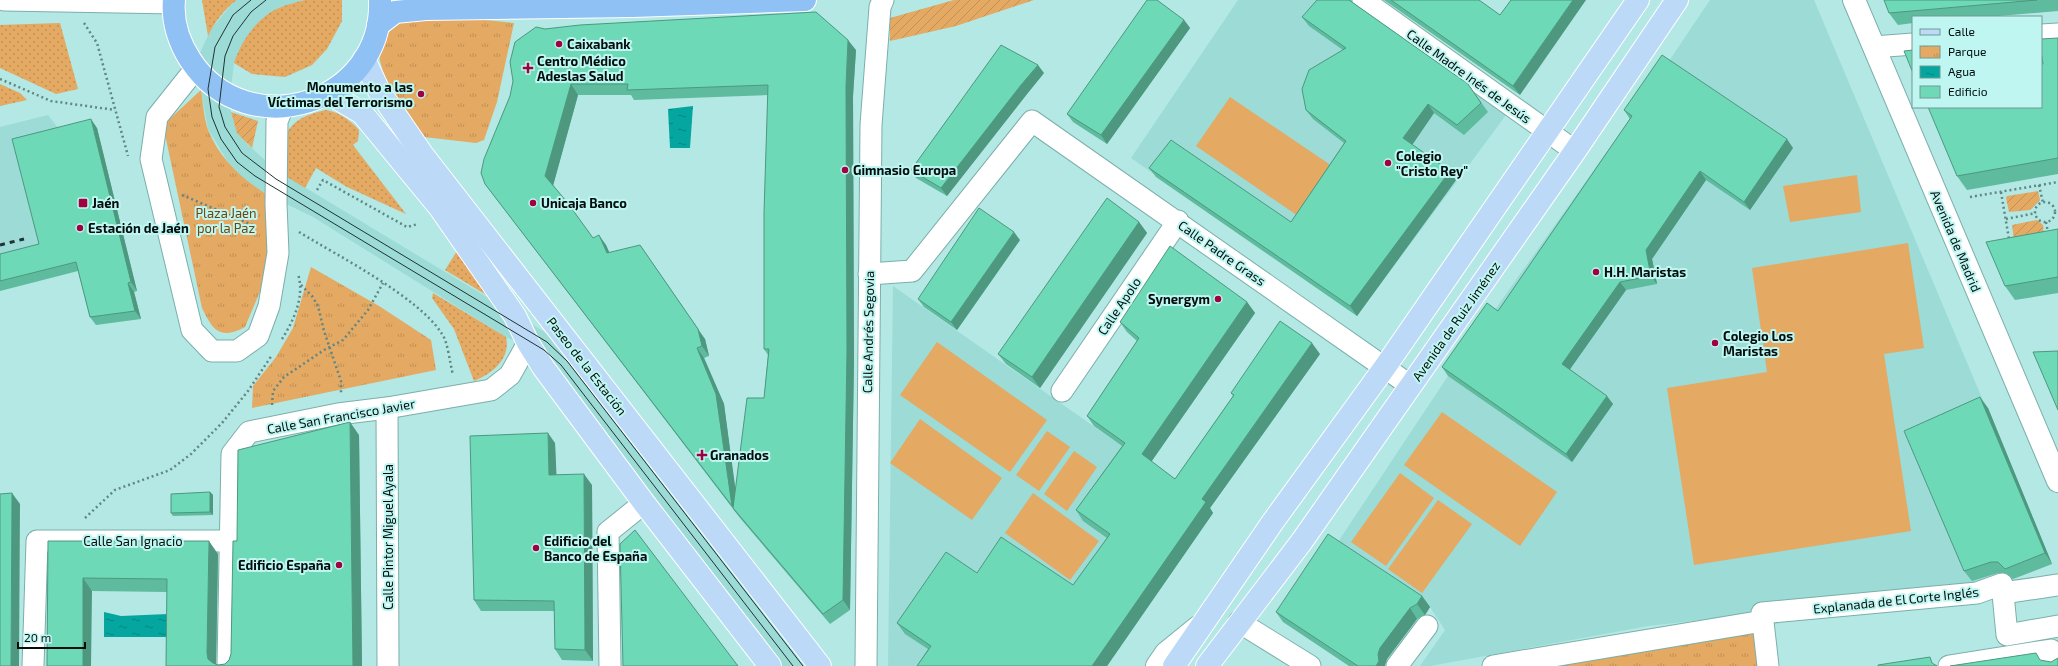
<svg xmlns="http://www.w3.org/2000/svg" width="2058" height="666" font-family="'Exo 2',sans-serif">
<defs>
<pattern id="grass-dots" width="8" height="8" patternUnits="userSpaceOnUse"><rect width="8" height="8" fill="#e4a962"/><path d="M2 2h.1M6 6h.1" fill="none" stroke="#c29054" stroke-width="1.8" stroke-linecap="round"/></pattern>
<pattern id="park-tufts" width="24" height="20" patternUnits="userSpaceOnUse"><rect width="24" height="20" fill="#e4a962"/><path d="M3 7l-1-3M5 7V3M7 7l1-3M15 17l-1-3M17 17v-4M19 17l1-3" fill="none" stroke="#c29054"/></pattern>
<pattern id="garden-furrows" width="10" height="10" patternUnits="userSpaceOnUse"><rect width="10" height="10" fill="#e4a962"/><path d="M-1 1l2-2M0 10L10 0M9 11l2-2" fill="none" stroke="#c29054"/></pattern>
<pattern id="water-ripples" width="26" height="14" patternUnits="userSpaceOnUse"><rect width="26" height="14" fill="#04a69f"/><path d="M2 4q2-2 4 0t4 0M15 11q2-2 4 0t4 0" fill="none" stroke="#038680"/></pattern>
</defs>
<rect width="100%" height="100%" fill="#b3e8e4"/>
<g fill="#9cdbd6">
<path d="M237,0H305L280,7L255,26L234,63L230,96L231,112L233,120L247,144L276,170L543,331L570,352L812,666H781L550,362L534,350L506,337L313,217L266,194L249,184L231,167L208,129L201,90L200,53L211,29L232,4Z"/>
<path d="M1238,0H1346L1469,86L1506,115L1357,316L1131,158Z"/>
<path d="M1710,0H1814L2052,564L1977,593L1763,613L1648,626L1430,666H1420L1445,630L1430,607L1336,545L1448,376L1630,119Z"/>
<path d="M48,115L64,136L45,252L0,263V127Z"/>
<path d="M893,286L1149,465L1213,513L1107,666H888Z"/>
</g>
<g fill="url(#grass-dots)">
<path d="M202,0H237C225,8 214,23 208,36Z"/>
<path d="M305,0H342V21L327,49L312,65L285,77L252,74L234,63C242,40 257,17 281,7C288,4 297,2 305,0Z"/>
<path d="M60,23L78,89L56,94L0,68V25Z"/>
<path d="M0,84L20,93L27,100L0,106Z"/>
<path d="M326,110C340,113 349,119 359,130L358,141L353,145L406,214L347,187L316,168L305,188L276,170C285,133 285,119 326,110Z"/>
<path d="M457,251L493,299L445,270Z"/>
<path d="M433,293L506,337C511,359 492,374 474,381L454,329L432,298Z"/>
</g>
<g fill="url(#park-tufts)">
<path d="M407,18H465L514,23L497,102L484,140L476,143L424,137C401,108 384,88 378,50L389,32Z"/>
<path d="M201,90C203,103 204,118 208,130C220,159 241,178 266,194L270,246L267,275L245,327C220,340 213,331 202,308L163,125Z"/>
<path d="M311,267L379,306L431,340L436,370L252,408L253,386L276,357L293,328Z"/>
<path d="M1755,633L1768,666H1545Z"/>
</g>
<g fill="url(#garden-furrows)">
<path d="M954,0H1034L956,26L890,41V18Z"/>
<path d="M231,112L258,121L252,148L237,133Z"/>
<path d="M2038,191L2040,200L2030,210L2009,212L2006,198L2007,196Z"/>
<path d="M2037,220L2043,225L2044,235L2014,240L2012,225Z"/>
</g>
<g fill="#e4a962">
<path d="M1230,97L1332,166L1298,216L1196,146Z"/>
<path d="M1857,175L1861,212L1790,222L1783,186Z"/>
<path d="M1908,243L1924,348L1884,354L1911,531L1694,565L1667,388L1767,372L1752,268Z"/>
<path d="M937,342L1047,420L1010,472L900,395Z"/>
<path d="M1442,412L1557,492L1520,546L1404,465Z"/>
<path d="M920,419L1002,478L972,520L890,463Z"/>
<path d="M1047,431L1070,447L1039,491L1016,475Z"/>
<path d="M1074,451L1097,467L1067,511L1044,494Z"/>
<path d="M1400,473L1434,498L1386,566L1351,542Z"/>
<path d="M1033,493L1099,541L1070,580L1005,533Z"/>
<path d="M1438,500L1472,524L1422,593L1388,569Z"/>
</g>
<g fill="url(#water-ripples)">
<path d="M693,106L690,148H670L668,109Z"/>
<path d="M104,612L121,616L168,614V637H104Z"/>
</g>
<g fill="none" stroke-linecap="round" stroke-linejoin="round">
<g stroke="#7bafaa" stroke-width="23">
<g id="street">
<path d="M4,0L174,3"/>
<path d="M1363,0L1575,151"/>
<path d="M2041,35L2058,34"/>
<path d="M1874,47L1913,44"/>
<path d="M196,68L157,117L151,159L192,330L212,351H237L258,336L269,306L278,253L276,204L277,121L283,107"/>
<path d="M869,274L912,271L1032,121L1411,386"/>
<path d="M1062,391L1178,221"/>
<path d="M387,408L388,666"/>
<path d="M2003,593L2058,585"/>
<path d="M1239,622L1310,666"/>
<path d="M33,666L37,541H230"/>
<path d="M228,666L232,454L249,432L338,414L387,408L491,390L510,375L528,343"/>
<path d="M610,666L608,532L644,503"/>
<path d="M866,666L871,125L880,7L883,0"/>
<path d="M1397,666L1427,626"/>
<path d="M1493,666L1757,622"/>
<path d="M1768,666L1762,613L1977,593L2002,584L2007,635L2058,626"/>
<path d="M1949,666L2051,650L2055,661L2058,660"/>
</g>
</g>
<g stroke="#7bafaa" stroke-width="24">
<g id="secondary">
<path d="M1854,0L2058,481"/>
<path d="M1157,666L1166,653L1198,627"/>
</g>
</g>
<g stroke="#fff" stroke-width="24">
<g id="primary">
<path d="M364,59L379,91L422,154L820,666"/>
<path d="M328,93L362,113L440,208L515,316L528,343L543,367L644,503L770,666"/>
<path d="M1174,666L1272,523L1385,367L1638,0"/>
<path d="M1207,666L1302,541L1575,151L1677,0"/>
</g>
</g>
<g stroke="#fff" stroke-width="24">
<g id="highway">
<path d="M174,0C172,21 179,43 191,61C248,146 384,104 380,0"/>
<path d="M378,25L395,12L426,9L633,6L805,0"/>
</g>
</g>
<g stroke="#628683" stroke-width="2.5" stroke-dasharray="2 3" stroke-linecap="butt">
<path d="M84,23L97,43L128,156"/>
<path d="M0,79L51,101L115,110"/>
<path d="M2039,185L2043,203"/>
<path d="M317,190L323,180L407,227L418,224"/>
<path d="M2001,192L2009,239"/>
<path d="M182,195L255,226"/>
<path d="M1970,197L2058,182"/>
<circle cx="2045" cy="212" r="10"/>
<path d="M2006,219L2036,213"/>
<path d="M2046,222L2048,233"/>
<path d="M299,232C338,256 419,297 442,334C448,342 450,364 453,375"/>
<path d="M301,285L312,296L318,306L324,331L341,381V393"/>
<path d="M282,339C294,320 305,296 298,274"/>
<path d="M272,405L273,391L284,377L324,350L343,340L368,310L383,283"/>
<path d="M85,518L115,490L170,470L191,454L222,423L248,391L272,355"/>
</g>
<use href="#street" stroke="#fff" stroke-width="21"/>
<use href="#secondary" stroke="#fff" stroke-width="22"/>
<use href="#primary" stroke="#bcdaf8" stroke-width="22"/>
<use href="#highway" stroke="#8fc1f4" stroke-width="22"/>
<g stroke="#1e3332" stroke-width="1">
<path d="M251,0L233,15L215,47L208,89L212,117L221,139L237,162L255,176L544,350L561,365L793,666"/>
<path d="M266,0L251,12L233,36L225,56L219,107L225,127L242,153L276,179L547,342L567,361L803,666"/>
</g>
<path stroke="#1e3332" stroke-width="3" stroke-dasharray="5 5" stroke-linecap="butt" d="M0,245L24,239"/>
</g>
<g fill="#5fbb9d" fill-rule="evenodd">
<path d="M1351,0L1352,2L1468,84L1488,112L1464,135L1434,113L1412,145L1456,180L1357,316L1156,177L1149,168L1291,222L1344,143L1313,119L1306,110L1343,50L1309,26L1302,17Z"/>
<path d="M1384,0H1479L1520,95Z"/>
<path d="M1884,0H2058V11L1987,17H1913V23L1898,25L1889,13Z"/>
<path d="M1184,20L1190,28L1107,144L1073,122L1067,114Z"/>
<path d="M545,29L856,50L853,96L854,361L850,610L830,624L740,518L485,184ZM578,95H631L634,100L768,95L764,349L768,355L764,398L735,490L724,404L704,358L709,356L705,339L609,252L606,245L593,238L553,185Z"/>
<path d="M2058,38V174L1967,190L1957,176L2043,64Z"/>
<path d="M1044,73L1027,94L947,196L916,178L911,170Z"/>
<path d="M1624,110L1793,148L1750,210L1706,180L1652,259L1657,284L1626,290L1570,369L1613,404L1572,462L1448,376L1442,367L1498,311L1630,119Z"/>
<path d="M97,128L137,291L134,292L141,319L96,325L90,317L78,271L0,291V254L39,244Z"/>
<path d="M1139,222L1147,233L1040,388L1006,364L998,354Z"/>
<path d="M2058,229V293L2015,300L2005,286Z"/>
<path d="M1020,240L957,330L924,307L918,299Z"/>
<path d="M1247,302L1255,313L1151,462L1175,479L1233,396L1231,393L1320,354L1210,508L1213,513L1107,666H917L928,649L905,634L897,623L977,573L1073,585L1107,538L1083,521L1076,510L1122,446L1094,426L1087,416L1137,341L1127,332L1120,322Z"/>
<path d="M1988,408L2052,564L2013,579L2006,573H1998L1972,581L1964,571Z"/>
<path d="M359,435L362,666H166L167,592L92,591L48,541L218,554L216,664L218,665L225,664L229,660L231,654L237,541Z"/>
<path d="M555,443L556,475L592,485L593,661L562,660L555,649L554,611H481L474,600Z"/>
<path d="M210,492L213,495V515L173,516L171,513Z"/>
<path d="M1422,596L1430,607L1425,615L1417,619L1387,659L1385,665V666H1349L1283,622L1276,612Z"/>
</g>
<g fill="#4d987f">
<path d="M1573,0H1586L1520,95L1513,86Z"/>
<path d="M1184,20L1190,28L1107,144L1101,135Z"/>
<path d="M848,40L856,50L853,96L854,361L850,610L843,600L846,86Z"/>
<path d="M1038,65L1044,73L1027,94L947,196L941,188L1021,85Z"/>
<path d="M571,84L578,95L553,186L545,176Z"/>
<path d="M1428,104L1434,113L1410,148L1403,138Z"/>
<path d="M91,119L97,128L137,291L131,282Z"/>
<path d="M1787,139L1793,148L1750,210L1744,202Z"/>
<path d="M1450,171L1456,180L1357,316L1350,306Z"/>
<path d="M1700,171L1706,180L1652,259L1657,284L1651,276L1646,250Z"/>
<path d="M1139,222L1147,233L1040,388L1032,377Z"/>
<path d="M1014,232L1020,240L957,330L951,322Z"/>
<path d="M599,235L606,245L614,263L607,253Z"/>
<path d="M640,245L705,339L709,356L702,346Z"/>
<path d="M1620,282L1626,290L1568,372L1562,364Z"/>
<path d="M128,283L134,292L141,319L135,311Z"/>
<path d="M1247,302L1255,313L1149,465L1142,454Z"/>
<path d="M1312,343L1320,354L1210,508L1213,513L1107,666H1092L1202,499Z"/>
<path d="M697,348L704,358L724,404L739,515L733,508L739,517L732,506Z"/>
<path d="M1607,396L1613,404L1572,462L1566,454Z"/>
<path d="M1980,397L1988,408L2052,564L2045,553Z"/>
<path d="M350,422L359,435L362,666H353Z"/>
<path d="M548,433L555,443L557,486L549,475Z"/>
<path d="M584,474L592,485L593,661L585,650Z"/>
<path d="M210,492L213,495V515L210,512Z"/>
<path d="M12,493L20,504L19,666H11Z"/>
<path d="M209,541L218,554L216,666H214L208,659L207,653Z"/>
<path d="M83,578L92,591L91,666H83Z"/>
<path d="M1422,596L1430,607L1425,615L1417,604Z"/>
<path d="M1410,608L1417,619L1387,659L1385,665V666H1376L1378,654L1380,648Z"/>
</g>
<g fill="#6ed9b6" stroke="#4d987f">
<path d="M1147,0H1157L1184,20L1101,135L1067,114Z"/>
<path d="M1317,0H1349L1468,84L1481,103L1457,125L1428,104L1403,138L1450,171L1350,306L1149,168L1171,140L1291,222L1346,141L1306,110L1302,89L1309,70L1346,48L1302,17Z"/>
<path d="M1391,0H1479L1500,15L1511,0H1573L1513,86Z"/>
<path d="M1884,0H2037L1889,13Z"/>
<path d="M816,12L848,40L846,86L847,351L843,600L823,614L733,508L747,398H764L769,349H764V213L768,85L627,90L628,84H571L545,176L567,202L593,238L599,235L607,253L640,245L698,329L702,346L697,348L716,394L732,506L485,184L481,173L484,159L510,96L513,81L510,62L515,42L536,27L545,29L580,25Z"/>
<path d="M2058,38V158L1957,176L1928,107H2041V64H2043L2041,51V39Z"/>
<path d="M1001,45L1038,65L1021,85L941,188L911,170Z"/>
<path d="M1913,50V73L1904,51Z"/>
<path d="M1662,55L1787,139L1744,202L1700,171L1646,250L1651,276L1620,282L1562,364L1607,396L1566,454L1442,367L1487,303L1498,311L1632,116L1624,110Z"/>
<path d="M91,119L131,282L128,283L135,311L90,317L76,262L0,281V254L39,244L12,139Z"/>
<path d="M1107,198L1139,222L1032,377L998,354Z"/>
<path d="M979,208L1014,232L951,322L918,299Z"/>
<path d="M2058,229V277L2005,286L1986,242Z"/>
<path d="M1170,246L1247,302L1142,454L1175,479L1234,395L1231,393L1280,321L1312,343L1202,499L1206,502L1092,666H917L931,646L897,623L946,552L977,573L1001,537L1073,585L1110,534L1076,510L1125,443L1087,416L1139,338L1120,322Z"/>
<path d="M2058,351V410L2033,352Z"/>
<path d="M1980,397L2045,553L2005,569L1998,562H1991L1964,571L1904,431Z"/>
<path d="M350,422L353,666H166L167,579L83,578V666H47L48,541H209L207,653L208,659L213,663L218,665L225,664L229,660L231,654L233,541H237L238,450Z"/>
<path d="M548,433L549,475L584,474L585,650L555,649L554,601L474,600L470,436Z"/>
<path d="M210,492V512L171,513V494Z"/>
<path d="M12,493L11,666H0V494Z"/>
<path d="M635,530L738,666H623L620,544Z"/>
<path d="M1328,534L1422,596L1417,604L1410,608L1380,648L1378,654L1379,661L1376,666H1358L1276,612Z"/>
<path d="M2036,653L2040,660L2051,662L2058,658V666H1950Z"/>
<path d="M1930,657L1932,663L1937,666H1878V665Z"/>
</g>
<g fill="#9f003f" stroke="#c0f6f1" stroke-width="1.5">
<circle cx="559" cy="44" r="4"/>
<path d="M526 62h4v4h4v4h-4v4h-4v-4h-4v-4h4z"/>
<circle cx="421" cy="94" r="4"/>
<circle cx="1388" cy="163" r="4"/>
<circle cx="845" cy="170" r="4"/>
<rect x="78" y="198" width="10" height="10" rx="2"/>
<circle cx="533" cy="203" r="4"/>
<circle cx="80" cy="228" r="4"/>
<circle cx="1596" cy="272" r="4"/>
<circle cx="1218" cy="299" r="4"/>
<circle cx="1715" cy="343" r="4"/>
<path d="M700 449h4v4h4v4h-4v4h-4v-4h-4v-4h4z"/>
<circle cx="536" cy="548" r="4"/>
<circle cx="339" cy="565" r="4"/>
</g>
<g text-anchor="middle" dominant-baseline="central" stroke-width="4" stroke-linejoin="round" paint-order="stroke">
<g font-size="13" font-weight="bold" fill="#000f0e" stroke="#c0f6f1" text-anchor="start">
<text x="567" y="44">Caixabank</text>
<text x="537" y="61">Centro Médico<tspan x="537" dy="15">Adeslas Salud</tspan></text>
<text x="413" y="87" text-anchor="end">Monumento a las<tspan x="413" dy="15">Víctimas del Terrorismo</tspan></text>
<text x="1396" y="156">Colegio<tspan x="1396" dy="15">"Cristo Rey"</tspan></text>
<text x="853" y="170">Gimnasio Europa</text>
<text x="92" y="203">Jaén</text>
<text x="541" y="203">Unicaja Banco</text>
<text x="88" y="228">Estación de Jaén</text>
<text x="1604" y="272">H.H. Maristas</text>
<text x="1210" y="299" text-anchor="end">Synergym</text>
<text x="1723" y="336">Colegio Los<tspan x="1723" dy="15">Maristas</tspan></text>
<text x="710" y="455">Granados</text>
<text x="544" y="541">Edificio del<tspan x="544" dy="15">Banco de España</tspan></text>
<text x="331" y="565" text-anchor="end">Edificio España</text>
</g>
<g font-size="13" fill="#000f0e" stroke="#c0f6f1">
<text transform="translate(1469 76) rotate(36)">Calle Madre Inés de Jesús</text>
<text transform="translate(1956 241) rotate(67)">Avenida de Madrid</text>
<text transform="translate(1222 253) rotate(35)">Calle Padre Grass</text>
<text transform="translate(1119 306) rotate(-56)">Calle Apolo</text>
<text transform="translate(1456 321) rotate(-55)">Avenida de Ruiz Jiménez</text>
<text transform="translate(868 332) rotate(-89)">Calle Andrés Segovia</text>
<text transform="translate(587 366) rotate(52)">Paseo de la Estación</text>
<text transform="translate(341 416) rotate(-10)">Calle San Francisco Javier</text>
<text transform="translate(388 537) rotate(-90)">Calle Pintor Miguel Ayala</text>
<text x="133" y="541">Calle San Ignacio</text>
<text transform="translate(1896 600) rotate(-6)">Explanada de El Corte Inglés</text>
</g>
<g font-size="13" fill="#6d460e" stroke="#c0f6f1">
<text x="226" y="213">Plaza Jaén<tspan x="226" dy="15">por la Paz</tspan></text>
</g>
</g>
<rect x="1912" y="16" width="130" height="92" fill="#c0f6f1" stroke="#739a96"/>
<rect x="1920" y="29" width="20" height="6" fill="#bcdaf8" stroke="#739a96"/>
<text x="1948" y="36" font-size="12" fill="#000f0e">Calle</text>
<rect x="1920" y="46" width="20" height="12" fill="url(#park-tufts)" stroke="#739a96"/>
<text x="1948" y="56" font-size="12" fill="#000f0e">Parque</text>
<rect x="1920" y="66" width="20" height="12" fill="url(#water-ripples)" stroke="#739a96"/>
<text x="1948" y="76" font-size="12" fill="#000f0e">Agua</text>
<rect x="1920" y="86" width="20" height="12" fill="#6ed9b6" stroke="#739a96"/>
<text x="1948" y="96" font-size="12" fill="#000f0e">Edificio</text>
<path d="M18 642v6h67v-6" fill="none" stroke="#000f0e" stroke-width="2"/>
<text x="24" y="642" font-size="12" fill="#000f0e" stroke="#c0f6f1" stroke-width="3" paint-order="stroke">20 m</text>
</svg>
